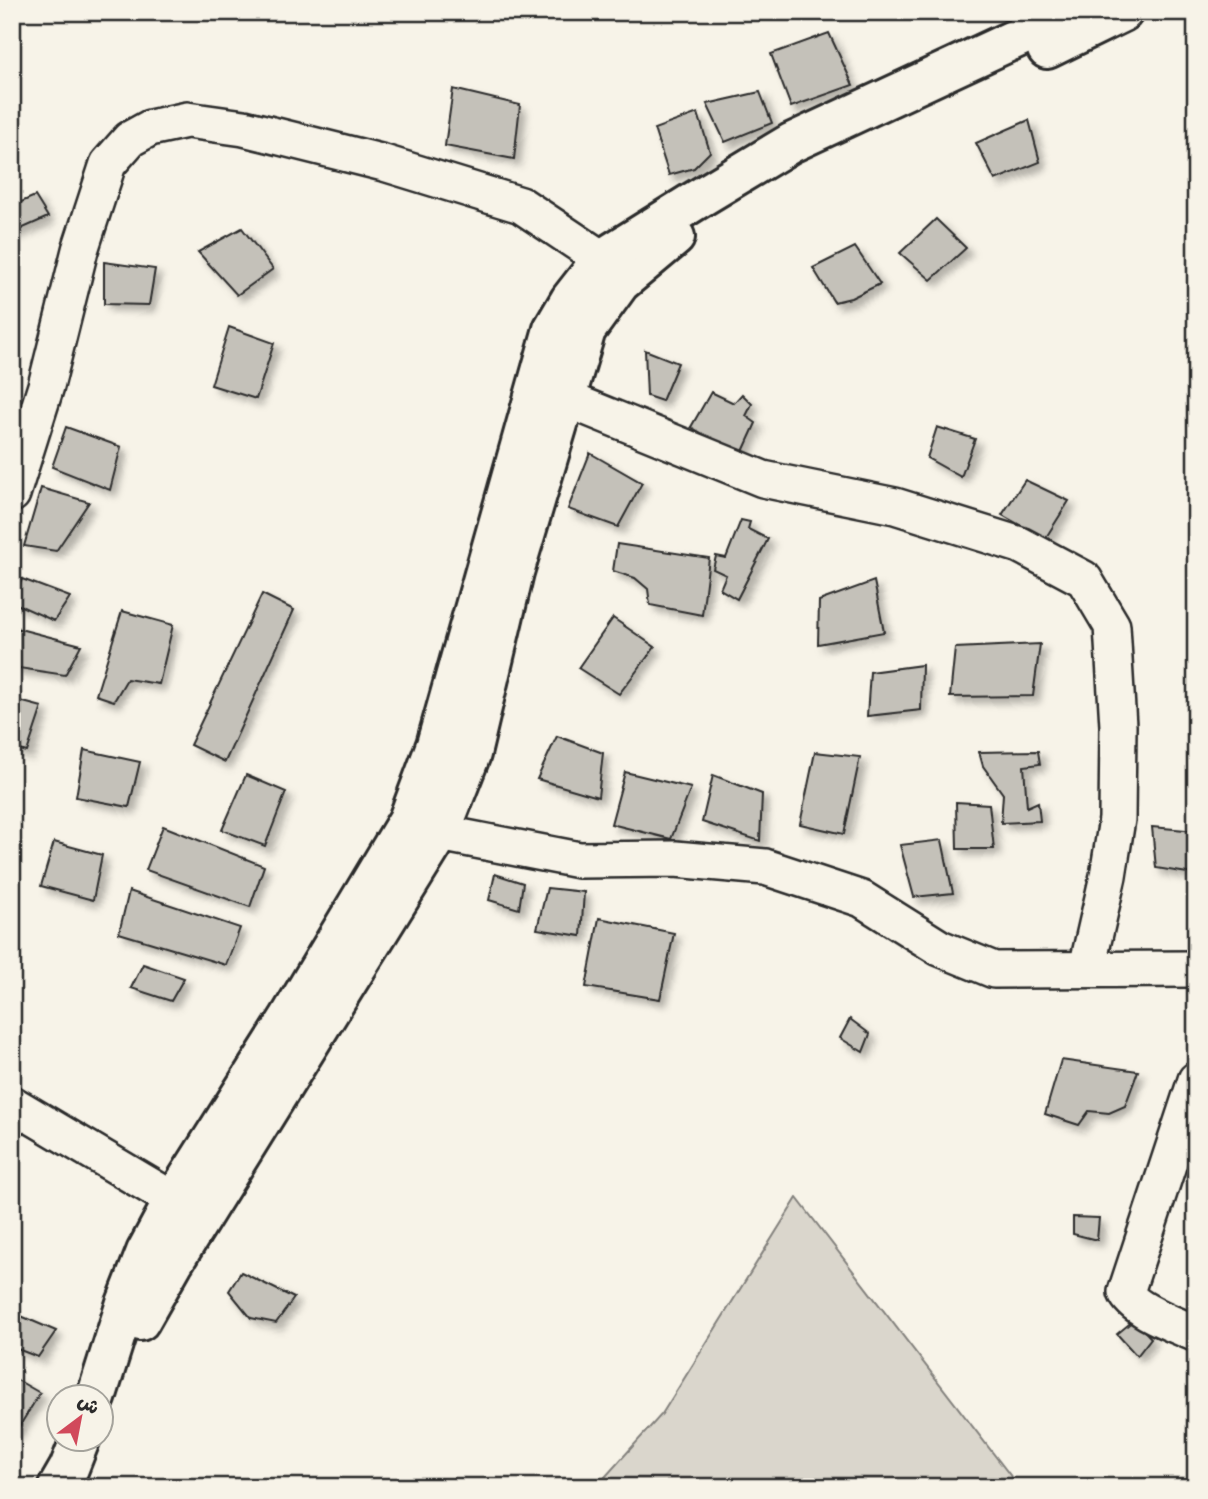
<svg xmlns="http://www.w3.org/2000/svg" width="1208" height="1499" font-family="'Patrick Hand','Playpen Sans Arabic',sans-serif">
<defs>
<filter id="shadow"><feDropShadow dx="6" dy="6" stdDeviation="3.5" flood-color="#0004"/></filter>
</defs>
<rect width="100%" height="100%" fill="#f7f3e8"/>
<filter id="ink" filterUnits="userSpaceOnUse"><feTurbulence type="fractalNoise" baseFrequency=".0143" numOctaves="2"/><feDisplacementMap in="SourceGraphic" scale="14" xChannelSelector="R" yChannelSelector="G"/><feConvolveMatrix kernelMatrix="1 2 1 2 8 2 1 2 1" color-interpolation-filters="sRGB"/></filter>
<g filter="url(#ink)">
<path fill="#dad6cc" stroke="#82807c" stroke-width="2" d="M797,1198L1019,1487H596L662,1414Z"/>
<g fill="#c4c1b9" stroke="#2b2b2b" stroke-width="2" filter="url(#shadow)">
<path d="M829,33L853,85L791,107L771,54Z"/>
<path d="M453,89L520,105L514,159L445,146Z"/>
<path d="M760,92L772,123L725,142L707,104Z"/>
<path d="M698,113L710,152L694,168L669,175L654,129Z"/>
<path d="M1029,120L1040,162L995,180L976,143Z"/>
<path d="M35,196L48,217L12,233V206Z"/>
<path d="M936,219L966,248L931,280L900,253Z"/>
<path d="M242,228L273,269L237,295L198,252Z"/>
<path d="M855,247L880,284L851,298L834,302L813,268Z"/>
<path d="M104,262L155,269L149,305L104,304Z"/>
<path d="M229,327L274,343L256,399L211,385Z"/>
<path d="M645,350L678,363L662,401L647,396Z"/>
<path d="M711,392L734,403L742,394L752,404L746,416L756,423L741,456L691,427Z"/>
<path d="M66,427L121,447L110,490L52,467Z"/>
<path d="M937,427L975,439L961,477L927,458Z"/>
<path d="M590,453L642,483L618,527L568,509Z"/>
<path d="M1025,480L1069,501L1045,539L1002,515Z"/>
<path d="M41,488L89,502L56,551L24,546Z"/>
<path d="M741,520L750,522L748,529L768,539L737,599L720,589L726,575L713,569L716,556L726,558Z"/>
<path d="M617,544L709,558L702,615L650,605L648,589L635,578L613,571Z"/>
<path d="M22,579L70,597L54,621L12,602Z"/>
<path d="M874,581L884,632L818,644L819,601Z"/>
<path d="M262,594L294,610L225,762L190,745Z"/>
<path d="M122,611L173,625L159,684L127,679L114,701L96,695Z"/>
<path d="M613,618L655,647L619,694L578,668Z"/>
<path d="M12,627L81,645L65,675L12,667Z"/>
<path d="M1040,644L1033,696L950,697L955,648Z"/>
<path d="M922,665L921,710L867,716L870,672Z"/>
<path d="M12,699L42,707L27,752L12,748Z"/>
<path d="M557,736L603,753L598,797L537,779Z"/>
<path d="M84,750L140,762L129,807L76,797Z"/>
<path d="M1038,751L1040,764L1024,766L1027,807L1038,802L1040,821L1001,823L1003,794L983,766L979,752Z"/>
<path d="M815,752L860,757L844,834L800,824Z"/>
<path d="M625,772L691,788L671,839L611,824Z"/>
<path d="M246,775L286,792L265,846L222,830Z"/>
<path d="M713,775L762,794L760,841L702,822Z"/>
<path d="M956,802L989,804L994,849H957Z"/>
<path d="M163,826L264,866L250,907L146,870Z"/>
<path d="M1152,827L1196,831L1194,874L1156,868Z"/>
<path d="M942,840L953,893L914,897L900,845Z"/>
<path d="M54,842L102,855L93,900L41,886Z"/>
<path d="M495,874L523,883L519,909L489,900Z"/>
<path d="M547,888L584,892L581,936L537,929Z"/>
<path d="M129,891L240,928L226,965L119,933Z"/>
<path d="M599,918L674,933L660,999L586,987Z"/>
<path d="M143,964L184,978L171,1001L131,988Z"/>
<path d="M850,1019L870,1034L863,1052L840,1038Z"/>
<path d="M1061,1060L1138,1071L1125,1106L1109,1113L1089,1111L1079,1125L1045,1114Z"/>
<path d="M1073,1217L1099,1218L1097,1240L1073,1234Z"/>
<path d="M241,1272L294,1298L276,1323L251,1318L229,1291Z"/>
<path d="M21,1316L56,1331L38,1357L12,1347V1333Z"/>
<path d="M1134,1320L1151,1338L1137,1356L1117,1334Z"/>
<path d="M12,1377L40,1393L14,1435L12,1433Z"/>
</g>
<g fill="none" stroke-linecap="round" stroke-linejoin="round">
<g stroke="#2b2b2b" stroke-width="40">
<g id="street">
<path d="M538,392L564,398L763,479L895,506L1020,545L1084,579L1112,626L1118,726L1117,819L1108,876L1087,968"/>
<path d="M12,494L46,386L80,250L108,164L130,139L150,128L187,120L244,128L384,163L521,205L602,259L618,280"/>
<path d="M415,823L440,833L579,860L675,859L765,867L862,899L940,948L994,970L1196,969"/>
<path d="M1196,1080L1126,1292C1133,1310 1177,1325 1196,1334"/>
<path d="M12,1104L199,1215"/>
</g>
</g>
<g stroke="#2b2b2b" stroke-width="44">
<g id="secondary">
<path d="M1047,49L1123,12"/>
<path d="M140,1321L173,1263L440,833L471,754L514,572L586,330L620,283L675,237"/>
<path d="M96,1398L125,1306L146,1252L174,1200L288,1020L408,820L436,745L553,329L570,300L602,259L693,202L791,143L1073,12"/>
<path d="M58,1487L69,1468L80,1440"/>
</g>
</g>
<use href="#street" stroke="#f7f3e8" stroke-width="35"/>
<use href="#secondary" stroke="#f7f3e8" stroke-width="38"/>
</g>
</g>
<rect width="1208" height="1499" fill="none" stroke="#f7f3e8" stroke-width="42"/>
<rect x="21" y="21" width="1166" height="1457" fill="none" stroke="#2b2b2b" stroke-width="2.5" filter="url(#ink)"/>
<g transform="translate(80 1418) rotate(32)"><circle r="33" fill="#f7f3e8" stroke="#a5a39c" stroke-width="2"/>
<path d="M0-5L12 26L0 18L-12 26Z" fill="#d1495b"/>
<text y="-10" font-size="19" font-weight="bold" text-anchor="middle" fill="#2b2b2b">ش</text>
</g>
</svg>
